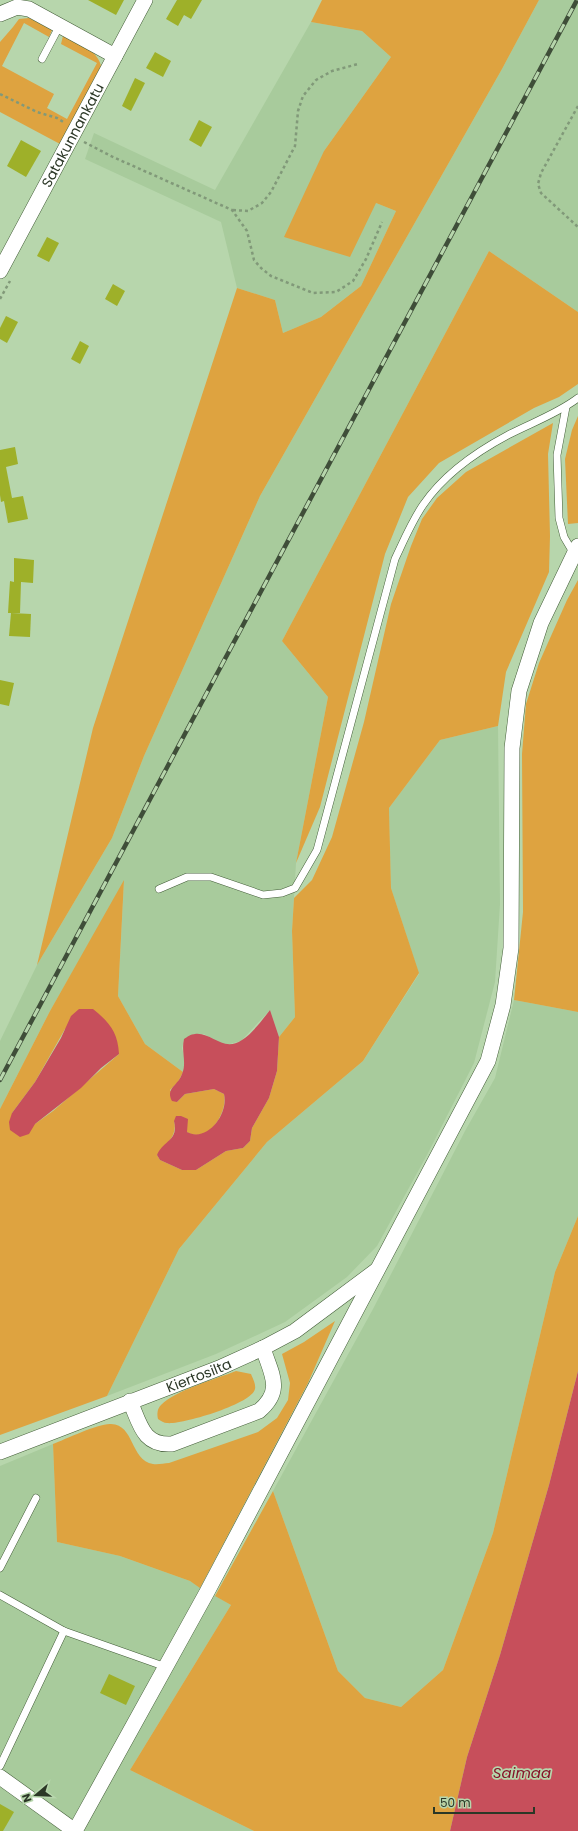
<svg xmlns="http://www.w3.org/2000/svg" width="578" height="1831" font-family="Poppins,sans-serif">
<rect width="100%" height="100%" fill="#b7d6ac"/>
<g fill="#a8cb9c">
<path d="M539,0H578V312L489,251L282,641L328,697L296,863L292,931L295,1017L279,1037L270,1010L241,1041L226,1045L218,1042L204,1034H194L184,1040L182,1048L185,1060L183,1072L145,1044L118,996L124,882L50,1011L0,1109V1041L37,965L112,838L144,756L260,496L502,69Z"/>
<path d="M311,22L362,31L391,57L324,151L376,203L396,211L361,286L321,317L283,333L275,300L237,288L221,222L85,159L94,133L215,190Z"/>
<path d="M498,726L500,904L495,982L474,1063L427,1155L377,1246L347,1277L285,1322L216,1354L107,1396L179,1249L267,1142L363,1061L419,974L391,888L389,808L440,740Z"/>
<path d="M514,1000L578,1012V1216L555,1272L493,1533L443,1670L401,1707L365,1698L338,1671L273,1491L373,1309L465,1131L495,1078Z"/>
<path d="M53,1444L57,1542L120,1556L190,1581L231,1605L130,1770L254,1831H0V1466Z"/>
</g>
<g fill="#dea340" fill-rule="evenodd">
<path d="M322,0H539L502,69L260,496L144,756L112,838L37,965L93,728L237,288L275,300L283,333L321,317L361,286L396,211L376,203L350,257L284,237L324,151L391,57L362,31L311,22Z"/>
<path d="M29,18L52,30L49,37L24,23L2,66L54,94L47,108L67,119L97,63L61,44L63,36C77,43 98,50 101,66L60,144L0,112V42L13,27L19,19Z"/>
<path d="M489,251L578,312V384L559,397L534,408L439,463L408,497L385,554L320,807L296,863L328,697L282,641Z"/>
<path d="M578,416V523L568,524L565,459L572,430Z"/>
<path d="M553,423L548,454L550,536L549,572L506,672L498,726L440,740L389,808L391,888L419,973L363,1061L267,1142L179,1249L107,1396L0,1435V1109L50,1011L124,880L118,996L145,1044L183,1072L178,1082L170,1090L177,1102L185,1094L214,1089L224,1094C228,1110 211,1141 191,1134C185,1132 179,1125 174,1121C178,1136 166,1144 157,1155L160,1160L182,1170H196L226,1151L243,1148L250,1141L252,1128L269,1098L277,1071L279,1037L295,1017L292,931L294,898L312,880L332,837L364,722L391,604L411,546L422,519L437,498L466,472ZM65,1029L119,1054L53,1111L35,1124L12,1113L35,1082Z"/>
<path d="M578,580V1012L514,1000L523,912L522,754L526,704L539,663L567,600Z"/>
<path d="M578,1216V1371L549,1485L500,1655L467,1757L450,1831H254L130,1770L231,1605L215,1596L273,1491L338,1671L365,1698L401,1707L443,1670L493,1533L555,1272Z"/>
<path d="M335,1321L308,1383L200,1588L190,1581L120,1556L57,1542L53,1444C66,1439 99,1423 111,1424C135,1425 130,1460 153,1464C158,1465 164,1463 169,1463L258,1432L277,1418L288,1400L290,1383L282,1354L304,1342Z"/>
<path d="M236,1371L251,1374C253,1379 256,1384 255,1389C252,1404 181,1425 167,1423C164,1423 161,1421 158,1419C157,1414 157,1409 161,1405C176,1390 216,1379 236,1371Z"/>
</g>
<g fill="#c74f5b">
<path d="M79,1009H93C109,1022 118,1032 119,1054L101,1068L81,1088L35,1124L29,1134L20,1137L10,1130L9,1122L12,1113L35,1082L61,1038L71,1016Z"/>
<path d="M270,1010L279,1037L277,1071L269,1098L252,1128L250,1141L243,1148L226,1151L196,1170H182L160,1160L157,1155C163,1140 179,1141 174,1121L176,1116H181L188,1119L187,1132C207,1143 229,1114 224,1094L214,1089L185,1094L177,1102L172,1101C165,1088 178,1086 182,1074C187,1062 181,1052 184,1039C187,1037 191,1034 195,1034C212,1032 223,1053 242,1040C253,1033 262,1020 270,1010Z"/>
<path d="M578,1371V1831H450L467,1757L500,1655L549,1485Z"/>
</g>
<g fill="#9eb029">
<path d="M88,0H124L116,15Z"/>
<path d="M177,0H202L191,19L184,15L178,26L166,19Z"/>
<path d="M155,52L171,61L163,77L146,68Z"/>
<path d="M135,78L145,83L131,111L122,106Z"/>
<path d="M199,120L212,127L201,147L189,140Z"/>
<path d="M21,140L41,151L26,177L7,166Z"/>
<path d="M47,237L59,243L49,262L37,256Z"/>
<path d="M113,284L125,291L117,306L105,299Z"/>
<path d="M6,316L18,322L7,343L0,339V328Z"/>
<path d="M80,341L89,346L80,364L71,359Z"/>
<path d="M15,447L18,464L6,467L12,498L23,496L28,519L8,523L4,501L1,502L0,495V450Z"/>
<path d="M14,558L34,560L33,583L21,582L20,613H8L10,581L14,582Z"/>
<path d="M11,613L31,614L30,637L9,636Z"/>
<path d="M0,680L14,683L9,706L0,704Z"/>
<path d="M109,1674L135,1686L126,1705L100,1693Z"/>
<path d="M0,1804L14,1812L3,1831H0Z"/>
</g>
<g fill="none" stroke-linecap="round" stroke-linejoin="round">
<g stroke="#435d38" stroke-width="8">
<g id="lane">
<path d="M42,59L60,25"/>
<path d="M566,407L557,455L559,518L564,537L574,554"/>
<path d="M159,889L187,877H211L263,895L282,893L295,888L317,850L395,559C404,540 412,521 423,505C444,474 476,452 508,435C531,423 557,414 578,398"/>
<path d="M0,1568L36,1498"/>
<path d="M0,1595L64,1631L166,1667"/>
<path d="M0,1766L64,1631"/>
</g>
</g>
<g stroke="#435d38" stroke-width="16">
<g id="street">
<path d="M0,14L17,7L29,9L115,56"/>
<path id="s1" d="M0,271L145,0"/>
<path d="M130,1401C140,1424 143,1446 172,1444L259,1411C284,1390 271,1374 263,1348"/>
<path id="s2" d="M0,1452L219,1368L263,1348L295,1331L377,1270"/>
<path d="M0,1777L75,1831"/>
<path d="M75,1831L207,1592L488,1061L503,1005L511,948L512,748L519,691L541,623L578,546"/>
</g>
</g>
<g stroke="#819979" stroke-width="2.5" stroke-dasharray="3 3" stroke-linecap="butt">
<path d="M0,94L37,112L57,118L65,123"/>
<path d="M578,106L541,173L538,184L541,193L578,227"/>
<path d="M84,142L113,157L232,210L247,231L254,260L261,268L271,276L313,293L336,292L353,281L366,259L382,222"/>
<path d="M233,210L248,211L262,203L271,192L295,146L298,111L303,96L316,80L332,71L358,64"/>
<path d="M0,299L10,281"/>
</g>
<use href="#lane" stroke="#fff" stroke-width="7"/>
<use href="#street" stroke="#fff" stroke-width="15"/>
<g stroke="#3f4e39" stroke-width="4.5">
<path id="rail" d="M0,1080L577,0"/>
</g>
<use href="#rail" stroke="#b7d6ac" stroke-width="3" stroke-dasharray="9" stroke-linecap="butt"/>
</g>
<g text-anchor="middle" dominant-baseline="central" stroke-width="3.5" stroke-linejoin="round" paint-order="stroke">
<g font-size="14" fill="#2b3726" stroke="#b7d6ac">
<text stroke="none"><textPath href="#s1" startOffset="154">Satakunnankatu</textPath></text>
<text stroke="none"><textPath href="#s2" startOffset="213">Kiertosilta</textPath></text>
</g>
<g font-size="15" font-style="italic" fill="#841329" stroke="#b7d6ac">
<text x="522" y="1772">Saimaa</text>
</g>
</g>
<g transform="translate(36 1795) rotate(251)" stroke="#b7d6ac" stroke-width="3" paint-order="stroke">
<path d="M0-3L7 15L0 10L-7 15Z" fill="#2b3726"/>
<text y="-6" font-size="11" font-weight="bold" text-anchor="middle" fill="#2b3726">N</text>
</g>
<path d="M434 1807v6h100v-6" fill="none" stroke="#2b3726" stroke-width="2"/>
<text x="440" y="1807" font-size="12" fill="#2b3726" stroke="#b7d6ac" stroke-width="3" paint-order="stroke">50 m</text>
</svg>
